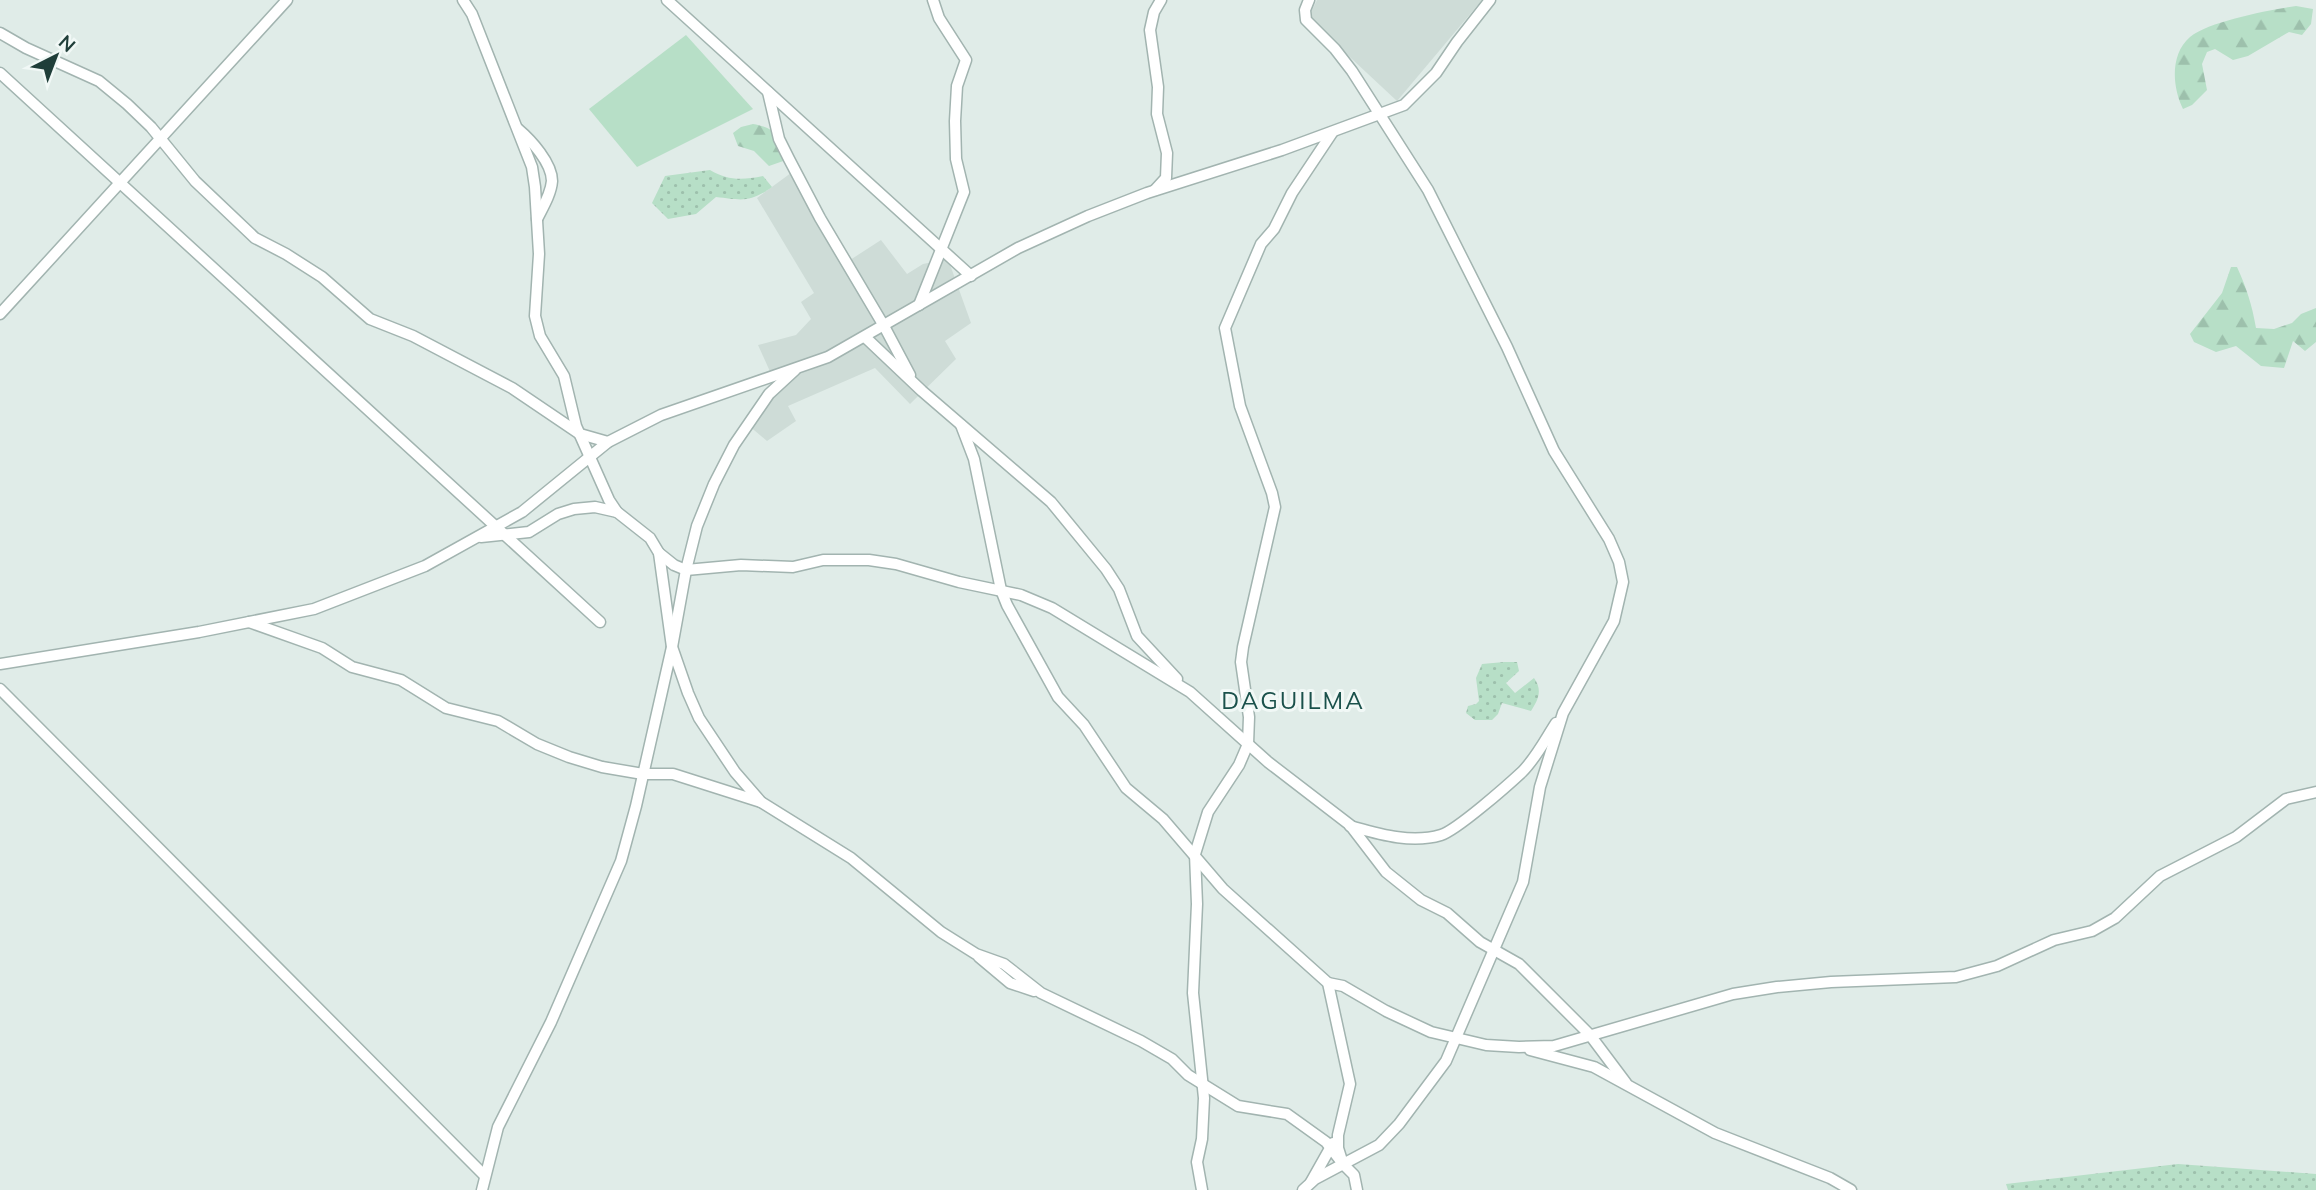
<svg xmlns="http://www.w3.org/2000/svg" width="2316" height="1190" font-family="Mulish,sans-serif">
<defs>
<pattern id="grass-dots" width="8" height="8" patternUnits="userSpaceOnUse" patternTransform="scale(1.75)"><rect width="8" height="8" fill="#b7dfc7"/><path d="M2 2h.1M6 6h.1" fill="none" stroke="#9dc0ac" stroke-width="1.8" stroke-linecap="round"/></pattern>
<pattern id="forest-firs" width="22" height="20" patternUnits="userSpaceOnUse" patternTransform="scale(1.75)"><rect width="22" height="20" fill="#b7dfc7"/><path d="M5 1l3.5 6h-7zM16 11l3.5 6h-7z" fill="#9dc0ac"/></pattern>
</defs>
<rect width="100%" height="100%" fill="#e0ece8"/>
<g fill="#cedcd7">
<path d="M1317,0H1482L1397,101L1308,18Z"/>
<path d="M795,170L847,262L881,240L907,274L923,264L948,259L971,323L945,341L956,359L910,404L875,368L788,406L796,421L767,441L748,425L777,387L758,345L796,335L811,319L801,302L814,293L757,198Z"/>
</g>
<g fill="url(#grass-dots)">
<path d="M710,170C728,181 743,180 763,176L772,187C750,203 742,200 716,197L696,214L668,219L652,203L665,176Z"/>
<path d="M1504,662H1517L1519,671L1506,683L1515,693L1534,678C1543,690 1538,700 1531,711L1502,703L1498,714L1492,720H1475L1466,713L1468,706L1476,704L1479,701L1476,678L1482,664Z"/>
<path d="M2178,1164L2316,1174V1190H2008L2006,1184Z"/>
</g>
<g fill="url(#forest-firs)">
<path d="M2296,6L2313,9L2311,24L2302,35L2289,32L2248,56L2233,60L2215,49L2207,52L2202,64L2207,90L2192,105L2183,109C2172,87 2170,54 2190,37C2210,21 2270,10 2296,6Z"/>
<path d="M753,124C777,128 779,138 789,159L769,166L754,151L738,146L733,133L741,127Z"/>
<path d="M2231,267H2237C2247,289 2252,305 2256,328L2274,329L2292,323L2301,314L2316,308V342L2305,351L2293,341L2284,368L2261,366L2236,346L2216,352L2194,342L2190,334L2222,293Z"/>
</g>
<path fill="#b7dfc7" d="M686,35L753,109L637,167L589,109Z"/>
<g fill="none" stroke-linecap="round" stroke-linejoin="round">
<g stroke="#a2b4b0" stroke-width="13">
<g id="street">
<path d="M463,0L472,14L532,167L535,187L539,254L535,316L540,336L564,376L576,426L609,500L617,512L650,538L659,553L672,647L688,693L699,718L735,772L761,802L851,858L941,932L976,954L1004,964L1041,993L1141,1041L1172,1059L1188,1075L1238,1106L1287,1114L1326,1142L1343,1164"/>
<path d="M667,0L971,276"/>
<path d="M0,33L26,48L99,81L127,104L151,127L195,181L255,238L286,254L322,277L370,319L413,336L512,388L580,434L608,442"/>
<path d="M0,73L600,622"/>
<path d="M768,92L779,139L789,159L820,218L884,326L910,375"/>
<path d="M518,129C531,140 552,163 552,181C551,194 543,207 537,219"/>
<path d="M1155,190L1166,178L1167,153L1157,114L1158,87L1150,30L1154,12L1161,0"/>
<path d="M919,305L964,192L956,159L955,121L957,86L966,60L939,18L933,0"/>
<path d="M0,314L287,0"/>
<path d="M865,337L922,391L1051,502L1106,569L1119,589L1137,636L1177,679"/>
<path d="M961,425L974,459L1001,590L1007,605L1058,697L1084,725L1126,788L1163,819L1223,889L1328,983L1350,1084L1338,1135V1148L1343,1164L1354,1175L1357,1190"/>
<path d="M481,537L529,532L558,514L574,509L595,507L617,512"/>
<path d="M659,553L674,565L686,570L741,565L793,567L823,560H869L896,564L959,582L1021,595L1052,608L1190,692L1268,762L1350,825L1386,872L1421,900L1447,913L1480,942L1519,964L1590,1035L1626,1083"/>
<path d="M249,622L322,648L352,667L401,680L446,708L498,721L537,744L569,757L602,767L643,774H673L761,802"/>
<path d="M0,664L199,632L314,609L425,566L522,512L608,442L661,415L828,357L1018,248L1088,216L1147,193L1282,150L1404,105L1436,73L1457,42L1490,0"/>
<path d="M0,689L485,1176"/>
<path d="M1350,826C1379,834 1411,844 1441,835C1457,830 1508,785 1522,772C1536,758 1545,740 1556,723"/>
<path d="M979,957L1010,983L1034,991"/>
<path d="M1328,983L1343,986L1386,1011L1431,1032L1486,1045L1519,1047L1554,1046L1733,994L1777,987L1831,982L1956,977L1997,966L2054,940L2092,931L2115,918L2160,876L2236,837L2286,799L2316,792"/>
<path d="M1530,1050L1594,1067L1715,1133L1830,1178L1851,1190"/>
<path d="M1311,1182L1333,1143"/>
<path d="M482,1190L498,1127L551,1022L621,861L636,806L672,647L686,570L697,526L714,484L734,445L769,394L795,370"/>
<path d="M1202,1190L1197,1162L1202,1139L1204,1098L1193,993L1197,904L1195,854L1208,812L1239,765L1248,744L1249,717L1241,662L1243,647L1275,507L1272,493L1240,406L1225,328L1261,244L1274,229L1292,193L1332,133"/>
<path d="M1303,1190L1315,1179L1379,1145L1399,1124L1446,1061L1523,882L1540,787L1563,713L1614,621L1623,582L1619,562L1609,539L1554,451L1507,347L1428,190L1352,71L1335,49L1306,20L1305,10L1309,0"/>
</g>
</g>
<use href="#street" stroke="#fff" stroke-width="10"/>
</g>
<g text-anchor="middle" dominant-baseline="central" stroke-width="6" stroke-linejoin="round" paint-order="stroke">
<g font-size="24" letter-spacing="2" fill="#1a514b" stroke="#f1f8f6">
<text x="1293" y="700">DAGUILMA</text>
</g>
</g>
<g transform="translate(56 56) rotate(42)" stroke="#f1f8f6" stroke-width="5" paint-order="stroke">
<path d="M0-5L12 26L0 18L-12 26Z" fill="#1f3e39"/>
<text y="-10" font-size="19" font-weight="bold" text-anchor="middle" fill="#1f3e39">N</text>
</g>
</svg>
